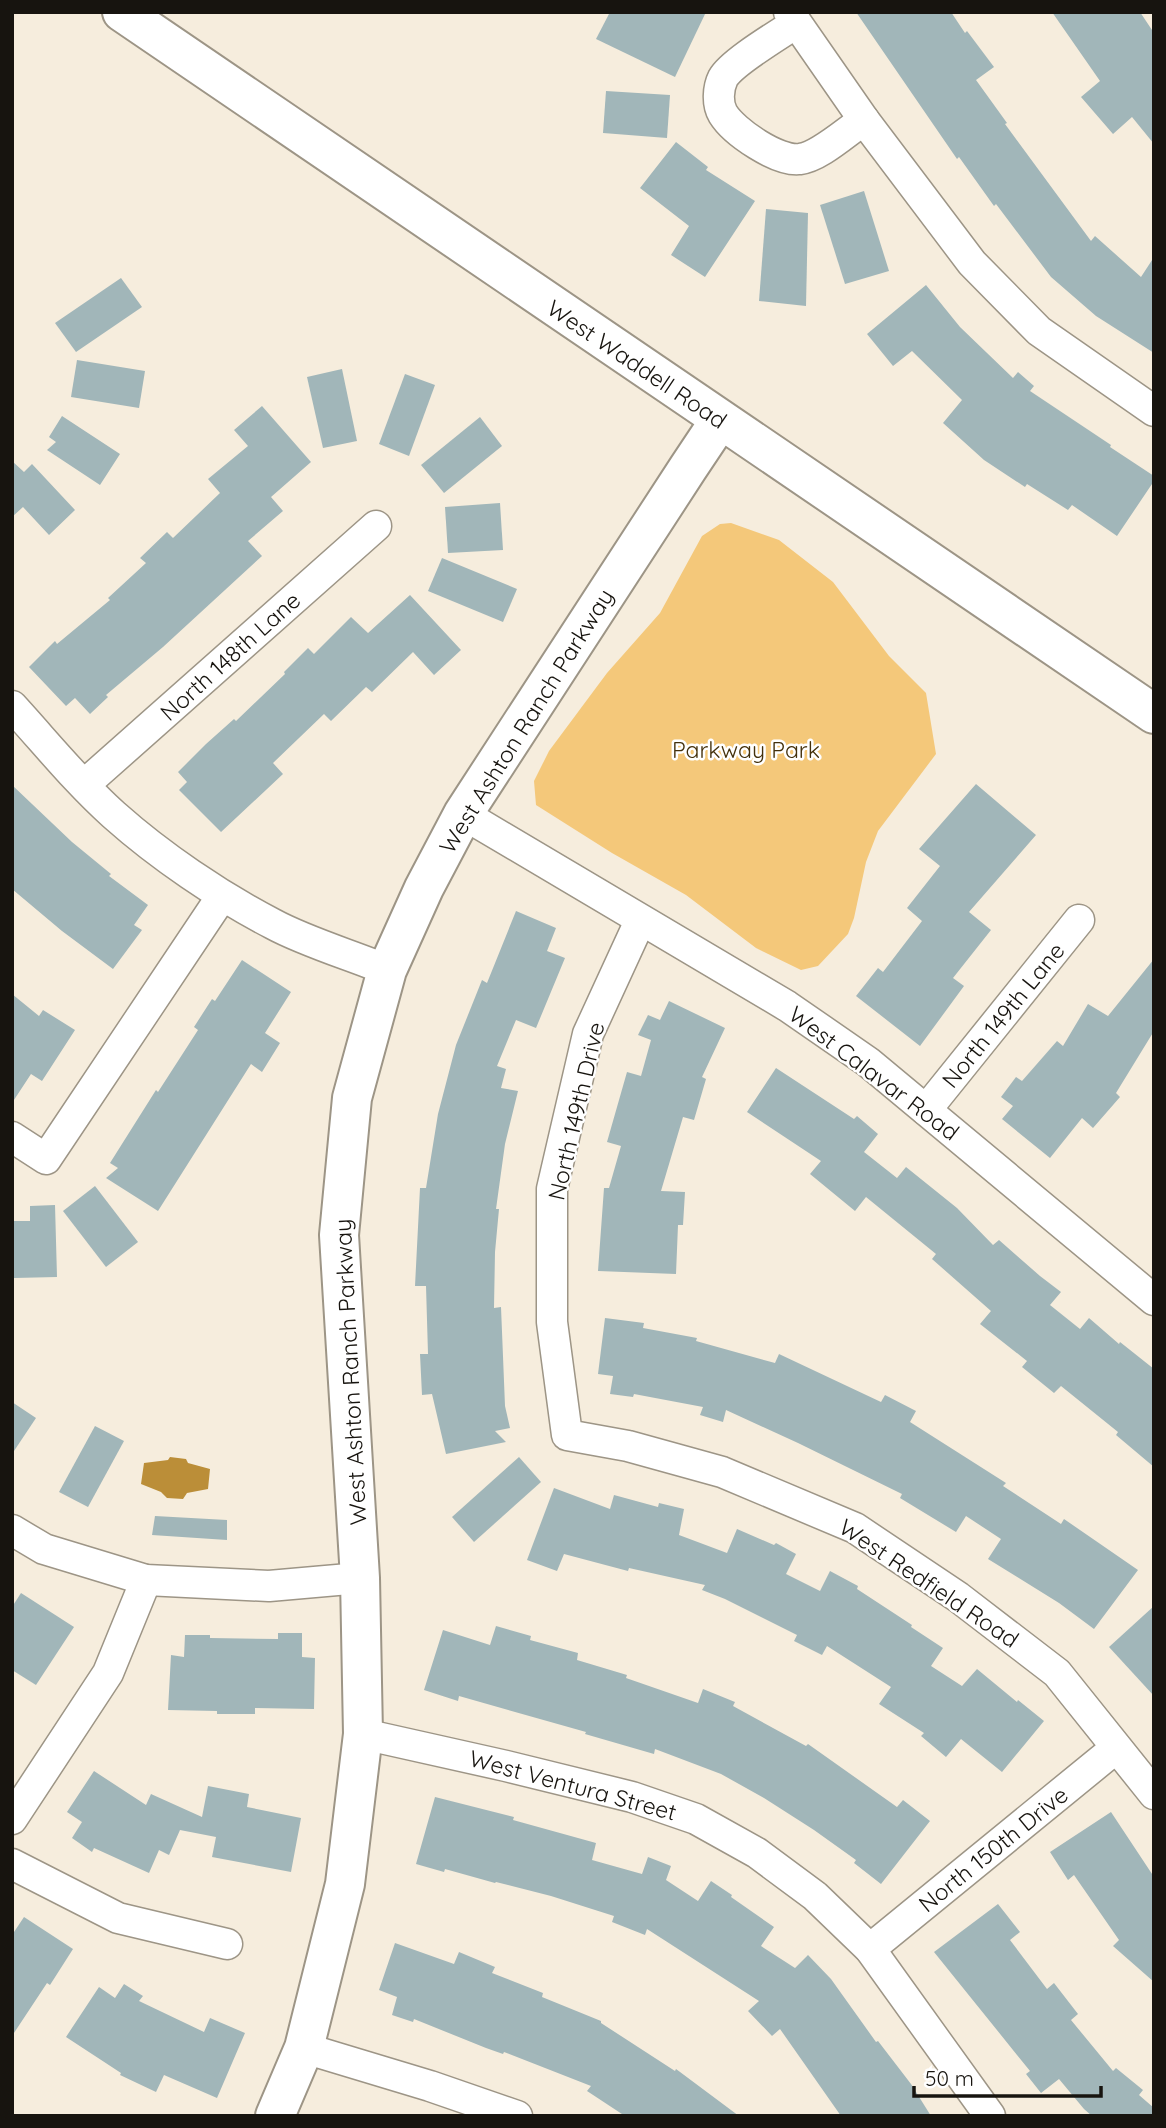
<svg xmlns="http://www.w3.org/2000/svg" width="1166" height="2128" font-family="Quicksand,sans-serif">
<rect width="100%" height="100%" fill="#f6eddd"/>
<path fill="#f4c87a" d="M731,523L779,540L833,582L889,656L926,693L936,754L878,831L866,862L854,918L848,934L818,966L801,970L756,948L686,895L612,853L536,805L534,781L549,751L607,673L660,613L702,536L720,524Z"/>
<path fill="#bb8e38" d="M170,1457L186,1459L188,1463L210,1469L208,1489L187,1493L183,1499L167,1498L161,1492L141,1484L144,1463L168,1460Z"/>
<g fill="#a1b6b9">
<path d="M610,12H706L675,77L596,39Z"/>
<path d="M856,12H951L965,33L967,31L994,67L976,80L1007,123L1005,124L1091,241L1095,236L1141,277L1154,257V353L1096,316L1051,277L996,204L994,206L959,157L957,159Z"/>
<path d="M1052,12H1140L1154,33V144L1132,117L1113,134L1081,97L1100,81Z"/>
<path d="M606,91L670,95L667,138L603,133Z"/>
<path d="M676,142L708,167L706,170L755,201L705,277L671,255L689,226L640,188Z"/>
<path d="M864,191L889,271L845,284L820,205Z"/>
<path d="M766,209L808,213L806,306L759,301Z"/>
<path d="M121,278L142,307L76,352L55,323Z"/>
<path d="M926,285L960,327L1013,378L1018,372L1034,386L1030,391L1111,445L1110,447L1154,476V481L1117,536L1072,505L1068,510L1027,484L1025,487L984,460L943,423L962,400L912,351L893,366L867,334Z"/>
<path d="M77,360L145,371L139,408L71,397Z"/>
<path d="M342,369L357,441L323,448L307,377Z"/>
<path d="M405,374L435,385L409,456L379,444Z"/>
<path d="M262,406L311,462L271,497L283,511L248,541L262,556L163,647L106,695L108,697L90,714L75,698L66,706L29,667L55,641L57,644L110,600L108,598L146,563L140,558L167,532L173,538L220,493L208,479L248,446L234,430Z"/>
<path d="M62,416L120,454L100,485L47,450L56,442L49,437Z"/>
<path d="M480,417L502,446L444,493L421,465Z"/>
<path d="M12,461L24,472L32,464L75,510L49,535L23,507L12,517Z"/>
<path d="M500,503L503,550L448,553L445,507Z"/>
<path d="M442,558L517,589L503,622L428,591Z"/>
<path d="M410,595L461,650L434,675L413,652L372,692L366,687L331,721L324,714L273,763L283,774L221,832L179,790L187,782L178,772L206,744L234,719L236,721L285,674L284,672L308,648L314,654L351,617L368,633Z"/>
<path d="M976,784L1036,835L969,912L991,930L953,978L964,986L920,1046L856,996L878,968L883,972L922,921L907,908L940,866L919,849Z"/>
<path d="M12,785L72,842L111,874L109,876L148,905L134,925L142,930L113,969L62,931L12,889Z"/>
<path d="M516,911L556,928L547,951L565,958L536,1028L516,1020L497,1066L506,1069L501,1088L518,1091L505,1144L496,1209H499L495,1252L494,1308L501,1307L505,1406L510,1428L495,1431L506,1442L446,1454L432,1394L422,1395L420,1354H428L426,1286H415L420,1188H426L438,1114L456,1045L482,980L487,983Z"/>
<path d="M1154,959V1031L1116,1093L1120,1097L1093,1128L1082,1118L1050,1158L1002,1119L1013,1106L1001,1097L1016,1077L1022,1081L1057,1041L1063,1046L1088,1004L1108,1016Z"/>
<path d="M242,960L291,992L265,1033L280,1043L262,1072L251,1064L158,1211L106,1178L118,1168L110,1163L156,1090L158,1092L198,1030L194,1027L212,999L215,1001Z"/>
<path d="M12,994L39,1016L43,1010L75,1030L42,1081L31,1074L12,1103Z"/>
<path d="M669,1001L725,1028L702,1077L706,1079L694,1120L683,1117L661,1191L685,1192L683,1225H678L676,1274L598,1271L604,1188H609L621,1146L607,1142L627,1072L641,1076L651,1040L638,1035L648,1015L660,1020Z"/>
<path d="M776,1068L854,1119L857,1116L878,1134L864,1152L897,1178L906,1167L957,1208L993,1245L999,1240L1040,1276L1061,1292L1050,1305L1080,1329L1089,1318L1119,1344L1120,1342L1154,1369V1467L1116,1435L1118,1432L1061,1386L1054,1393L1022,1367L1027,1361L980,1324L991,1311L932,1259L936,1254L866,1197L855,1211L810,1174L821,1161L747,1112Z"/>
<path d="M95,1186L138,1242L106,1267L63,1211Z"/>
<path d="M55,1205L57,1277L14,1278L13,1221H30V1206Z"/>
<path d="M605,1318L644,1323L643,1328L697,1338L696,1341L775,1363L779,1354L881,1402L885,1395L916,1411L910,1422L1006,1483L1003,1486L1061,1524L1064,1519L1138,1570L1094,1629L1059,1603L988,1559L1001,1539L966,1516L956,1532L900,1498L902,1494L798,1443L726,1410L723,1422L700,1415L703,1407L634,1394L633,1397L610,1394L613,1376L598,1374Z"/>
<path d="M12,1402L36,1418L12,1454Z"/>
<path d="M95,1426L124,1441L88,1507L59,1492Z"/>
<path d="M519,1457L541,1482L474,1542L452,1517Z"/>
<path d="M554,1488L610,1509L614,1495L658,1507L659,1503L684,1509L679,1535L727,1553L737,1529L774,1545L776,1543L796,1554L786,1574L820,1591L830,1571L858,1586L857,1589L912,1625L911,1627L943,1648L931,1666L962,1686L977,1669L1017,1702L1018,1700L1044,1721L1002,1772L961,1739L946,1757L921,1736L924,1733L879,1704L891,1687L827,1646L822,1655L794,1641L797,1635L725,1599L702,1590L705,1585L629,1568L628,1571L564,1554L557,1571L527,1560Z"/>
<path d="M155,1516L227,1520V1540L152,1535Z"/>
<path d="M21,1593L74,1627L36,1685L12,1670V1607Z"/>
<path d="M1154,1606V1696L1109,1647Z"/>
<path d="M496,1626L531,1636L530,1640L578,1653L577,1660L627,1675L626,1678L698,1703L703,1689L735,1702L733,1706L806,1746L808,1744L897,1807L903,1800L930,1821L881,1884L854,1863L856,1860L814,1830L764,1798L721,1774L655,1749L654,1754L585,1734L586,1732L459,1696L458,1701L424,1690L443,1630L490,1645Z"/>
<path d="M278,1633H302V1657L315,1658L314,1709L255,1708V1714H217V1711L168,1710L171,1655L184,1657L185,1635H210V1638L278,1639Z"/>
<path d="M94,1771L146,1805L151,1794L202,1817L208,1786L249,1794L247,1807L301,1818L291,1872L212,1857L216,1837L180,1830L169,1855L159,1850L149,1873L94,1848L92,1852L72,1838L82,1822L67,1812Z"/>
<path d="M435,1797L514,1817L513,1820L596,1843L592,1860L642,1874L648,1857L671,1866L666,1880L698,1901L711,1881L732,1895L731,1897L774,1927L761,1946L795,1968L808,1955L831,1979L876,2042L878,2041L911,2084L931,2116H841L780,2029L772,2036L748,2011L759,2001L647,1929L645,1935L612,1922L614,1916L551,1896L496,1882L495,1883L445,1869L444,1872L416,1864Z"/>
<path d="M1111,1812L1154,1877V1982L1113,1946L1119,1940L1074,1875L1068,1880L1050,1852Z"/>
<path d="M998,1904L1020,1932L1010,1940L1047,1989L1054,1983L1078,2014L1071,2020L1113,2071L1116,2068L1143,2090L1139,2095L1154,2108V2116H1092L1084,2109L1059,2079L1041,2093L1026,2074L1030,2071L934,1952Z"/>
<path d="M24,1917L73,1949L50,1985L47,1983L12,2036V1935Z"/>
<path d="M395,1943L454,1964L459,1952L495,1967L492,1973L543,1993L542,1997L601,2021V2023L675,2071L676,2069L739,2116H625L587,2091L591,2086L504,2052L503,2054L486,2048L414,2019L413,2022L392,2015L397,1997L379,1990Z"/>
<path d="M124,1984L143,1996L139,2001L204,2032L210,2018L245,2033L217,2098L164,2075L156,2092L120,2075L121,2073L66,2037L99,1987L115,1998Z"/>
</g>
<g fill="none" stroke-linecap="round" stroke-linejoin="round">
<g stroke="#9d9586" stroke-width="33">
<g id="street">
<path d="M789,12L864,120L972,263L1039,331L1154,411"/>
<path d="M796,23C780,34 732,62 723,78C718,88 717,104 723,114C734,132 778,162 800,159C819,157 847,131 864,120"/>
<path d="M12,706C45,742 77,782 114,815C160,856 219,896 273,924C306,942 351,955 387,970"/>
<path d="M84,785L376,526"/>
<path d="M463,814L787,1006L868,1062L1154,1300"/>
<path d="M640,921L588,1034L552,1189V1322L567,1435L628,1446L722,1472L855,1528L958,1597L1057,1673L1154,1794"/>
<path d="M926,1110L1079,920"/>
<path d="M12,1137L46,1159L222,896"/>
<path d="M12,1530L44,1549L146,1580L269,1586L360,1578"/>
<path d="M363,1734L506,1766L632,1797L696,1819L757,1853L815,1896L870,1949L990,2116"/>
<path d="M12,1819L108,1673L146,1580"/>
<path d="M12,1864L118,1918L227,1944"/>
<path d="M870,1949L1116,1748"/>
<path d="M304,2048L430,2086L517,2116"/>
</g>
</g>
<g stroke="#9d9586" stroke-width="42">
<g id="secondary">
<path d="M122,12L1154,714"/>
<path d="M275,2116L304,2048L345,1884L363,1734L360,1578L339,1235L352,1098L387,970L424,888L463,814L688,468L720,420"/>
</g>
</g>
<use href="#street" stroke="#fff" stroke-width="30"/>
<use href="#secondary" stroke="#fff" stroke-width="38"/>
</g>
<g text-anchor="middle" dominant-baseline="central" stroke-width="5" stroke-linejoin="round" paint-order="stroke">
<g font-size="23" fill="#17140f" stroke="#fff">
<text transform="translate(637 364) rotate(34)">West Waddell Road</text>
<text transform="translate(230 656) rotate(-42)">North 148th Lane</text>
<text transform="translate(526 721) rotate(-58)">West Ashton Ranch Parkway</text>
<text transform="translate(1003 1015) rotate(-51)">North 149th Lane</text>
<text transform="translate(874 1073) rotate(37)">West Calavar Road</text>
<text transform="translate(576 1111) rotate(-77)">North 149th Drive</text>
<text transform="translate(350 1372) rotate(-93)">West Ashton Ranch Parkway</text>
<text transform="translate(929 1583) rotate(34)">West Redfield Road</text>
<text transform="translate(573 1785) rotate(15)">West Ventura Street</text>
<text transform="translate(993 1849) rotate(-39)">North 150th Drive</text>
</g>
<g font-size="23" fill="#44310c" stroke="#fff">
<text x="746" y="749">Parkway Park</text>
</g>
</g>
<rect width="1166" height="2128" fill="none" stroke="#17140f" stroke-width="28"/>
<path d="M914 2086v10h187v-10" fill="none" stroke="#17140f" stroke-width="3.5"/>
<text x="925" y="2086" font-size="21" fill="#17140f" stroke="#ffffff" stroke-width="5" paint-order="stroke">50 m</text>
</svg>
